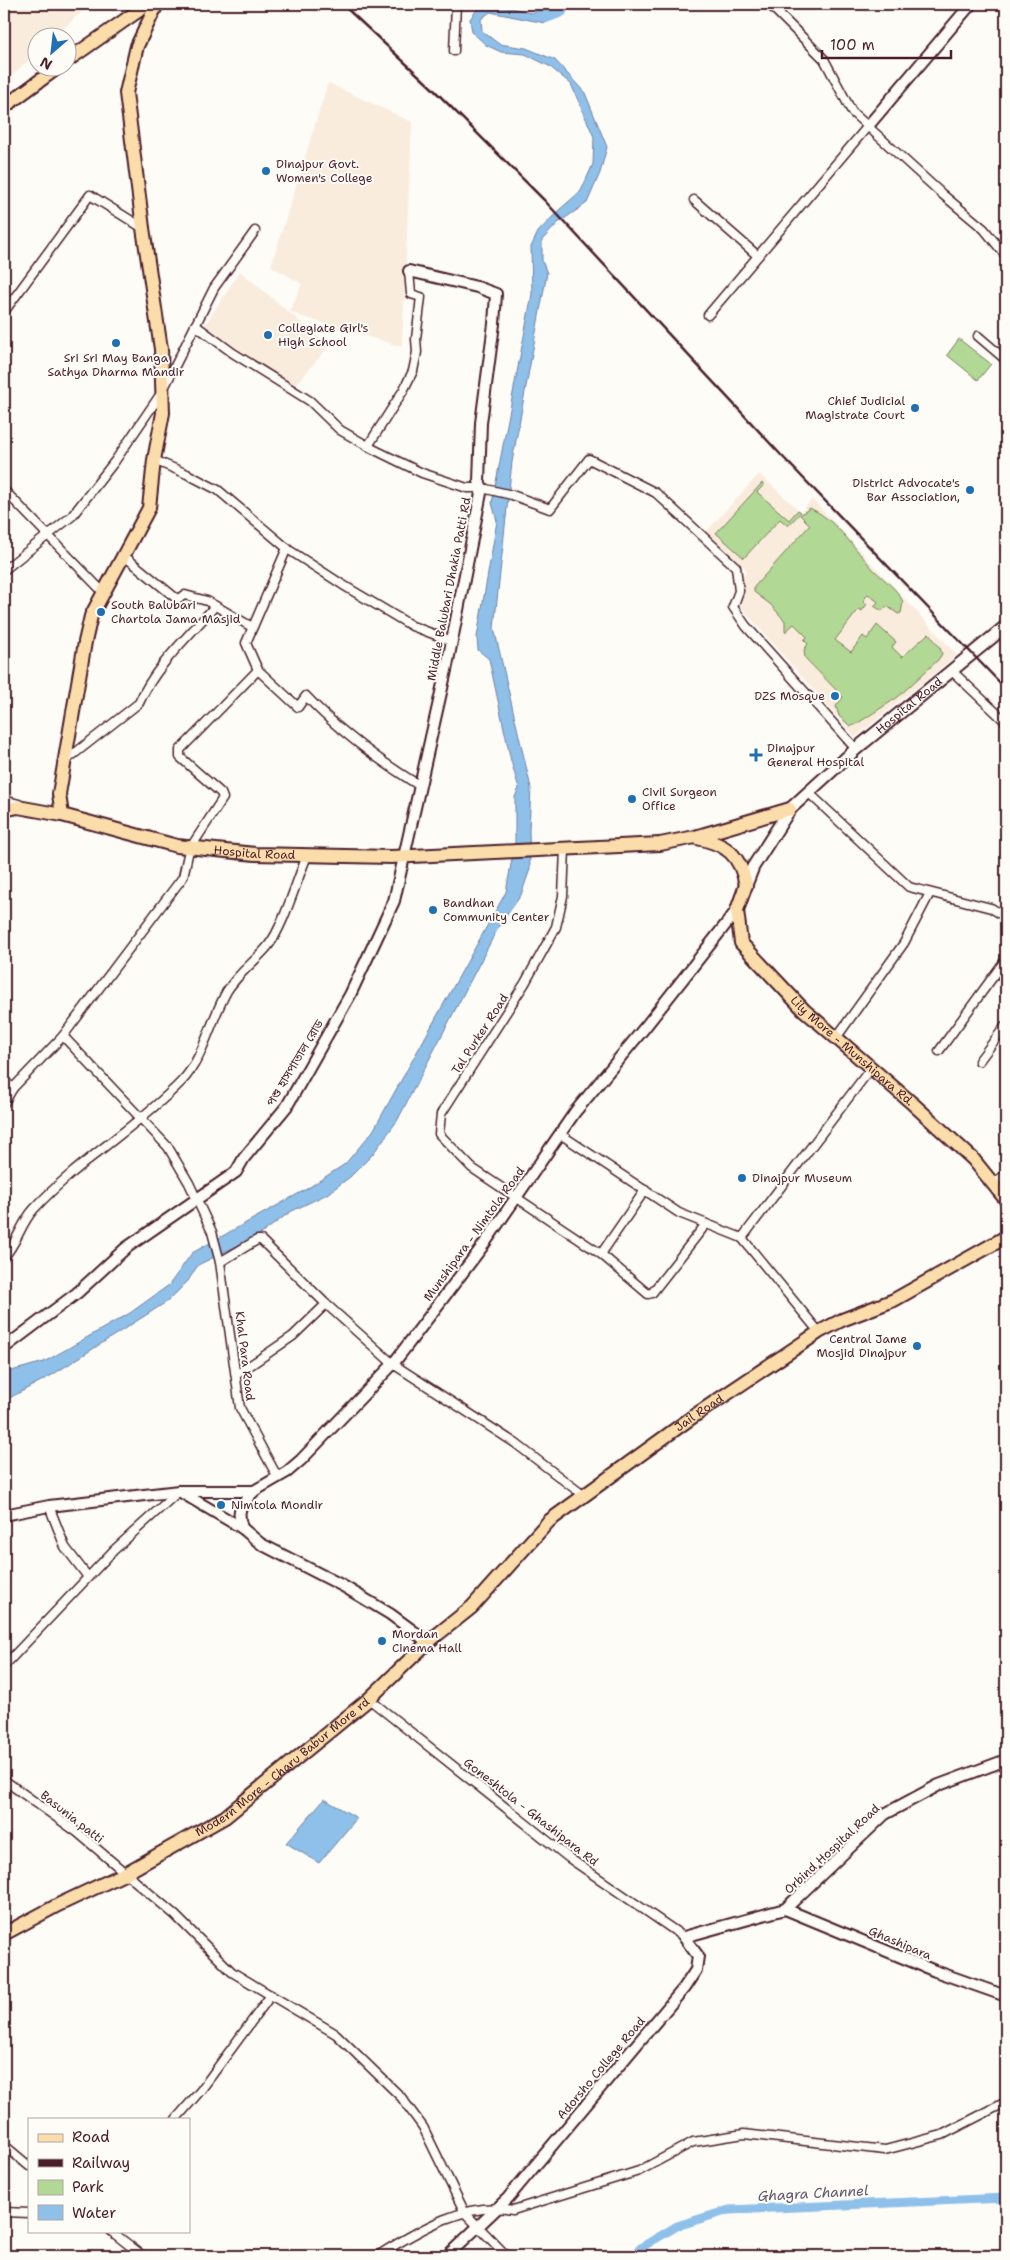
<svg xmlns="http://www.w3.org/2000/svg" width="1010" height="2260" font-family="'Shantell Sans','Noto Sans Bengali',sans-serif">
<rect width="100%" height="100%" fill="#fdfcf7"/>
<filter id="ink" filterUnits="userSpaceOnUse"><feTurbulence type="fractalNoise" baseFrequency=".02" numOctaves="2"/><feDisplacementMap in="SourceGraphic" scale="10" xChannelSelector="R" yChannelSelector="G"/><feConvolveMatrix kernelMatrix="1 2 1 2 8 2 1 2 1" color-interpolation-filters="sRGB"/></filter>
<g filter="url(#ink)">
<g fill="#faecdd">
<path d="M4,4H90L54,37L38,38L37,52L4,83Z"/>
<path d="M328,83L412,122L402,347L300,316L290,311L302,284L271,266Z"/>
<path d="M240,271L329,346L293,388L205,325Z"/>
<path d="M759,474L801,512L812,499L957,655L855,737L740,606L739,603L744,590L743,577L747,570L706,532Z"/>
</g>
<g fill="#b1d894" stroke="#7e7c60">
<path d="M959,339L991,364L978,380L947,355Z"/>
<path d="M762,483L764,485L757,492L789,520L798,510L801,512L788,526L780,519L744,558L716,533Z"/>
<path d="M810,508C838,521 854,549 874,570C885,581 897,588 903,602L901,613L898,614L887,606L882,611L874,606L878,602L868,594L863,601L867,604L862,611L859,609L835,640L851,652L863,636L867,639L877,625L896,642L892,647L902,657L929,633L940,648L942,654L938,660L898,697L855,725L850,726L839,716L836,706L843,697L805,658L804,650L808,644L804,640L807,637L794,624L785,632V621L771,605L754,592V587L810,525L800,515Z"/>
</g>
<g fill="#8ec0ea" stroke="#73809e">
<path d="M481,4L507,7L531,13L547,8L560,15L545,23L490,12L481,19L482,31L499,44L526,48L555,60L585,93L607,147L600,173L587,203L558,223L542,240V261L547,273L512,462L494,628L531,788L529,830L530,869L521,895L499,926L397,1121L372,1155L350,1177L327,1194L290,1212L261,1234L198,1265L188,1281L168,1301L52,1375L4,1401V1373L44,1362L130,1313L169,1285L192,1253L305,1190L345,1164L373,1131L506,892L515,842V797L519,788L511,761L489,659L478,650L477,637L497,521L492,503L532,294L531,247L538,232L559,210L581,191L593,164L594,137L571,84L549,66L525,54L501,52L486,45L472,32L470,19Z"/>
<path d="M324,1799L357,1818L319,1863L286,1843Z"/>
</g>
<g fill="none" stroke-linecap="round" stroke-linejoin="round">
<path stroke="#8ec0ea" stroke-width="9" d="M633,2256L642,2247L677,2226L729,2210L1006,2198"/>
<path stroke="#8ec0ea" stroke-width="15" d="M547,15L560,10V4"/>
<g stroke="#4a1f2b" stroke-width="11">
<g id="minor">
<path d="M769,4L824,59L852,112L942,194L984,229L1006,256"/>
<path d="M454,51L456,4"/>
<path d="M694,200L758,256"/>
<path d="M4,312L90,195L143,228"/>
<path d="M708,315L868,126"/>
<path d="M195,325L233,353L310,401L340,430L373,449L422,473L467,488H482L512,495L550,509L589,459L656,493L736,567L739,591L733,607L746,626L856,749"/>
<path d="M978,336L1006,360"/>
<path d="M368,446L403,391L413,371L417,352L416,339L421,297L411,294L409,271"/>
<path d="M154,460L187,474L218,490L289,550L343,585L412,626L452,641"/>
<path d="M4,490L103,592"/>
<path d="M123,555L177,599L185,595L207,601L252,627"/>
<path d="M4,570L72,516L115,461L162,392L214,288L255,231"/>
<path d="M258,670L298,707L306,696C340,732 378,760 420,786"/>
<path d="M952,671L1006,722"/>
<path d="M65,761L139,703C155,666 189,636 215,606"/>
<path d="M808,792L909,887L991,908L1006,917"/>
<path d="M4,800L19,804"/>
<path d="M565,849L563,896L556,927L525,983L441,1114L439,1134L472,1168L601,1254L648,1294L652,1293L706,1224"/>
<path d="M63,1036L168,1147L189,1183L212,1232L220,1262L240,1408L278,1478"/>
<path d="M836,1038L904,943L930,893"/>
<path d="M939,1051L1006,959"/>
<path d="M979,1061L1006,1025"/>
<path d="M4,1081L13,1088"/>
<path d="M4,1103L13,1088L63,1036L183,877L189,850L223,798L221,793L180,757V750L258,670L246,643L287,548"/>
<path d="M560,1134L679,1213L742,1238L819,1332"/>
<path d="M993,1184L1006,1174"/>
<path d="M742,1238L871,1068"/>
<path d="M601,1254L645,1190"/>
<path d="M4,1257C17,1243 21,1223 34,1209C78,1161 136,1128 181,1082C203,1060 211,1019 227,991C238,973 255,962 268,946C283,928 297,879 307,856"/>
<path d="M220,1262L257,1240H261L326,1304"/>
<path d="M236,1375L293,1336L326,1304L393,1364L515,1443L583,1495"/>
<path d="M49,1506L65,1547L88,1577"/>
<path d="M4,1666L114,1550L179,1491"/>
<path d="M369,1699L569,1858L684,1937"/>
<path d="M4,1780L77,1832L175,1915L232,1972L336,2034L401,2097L423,2127L465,2213L507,2256"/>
<path d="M176,2119L201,2090L271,1995"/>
<path d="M4,2145L29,2166"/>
<path d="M4,2212L29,2213"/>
<path d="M111,2231L143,2256"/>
<path d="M377,2256C416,2232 466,2200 513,2210L639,2171L693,2142L744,2134L885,2150L942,2135L1006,2102"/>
</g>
</g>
<g stroke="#4a1f2b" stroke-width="14">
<g id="tertiary">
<path d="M868,126L971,4"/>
<path d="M4,1348L77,1293L126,1248L236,1172L244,1158L287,1106L350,995L394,901L447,666L482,488L479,481L481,423L494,324L496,294L477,287L409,271"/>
<path d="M179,1491H254L287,1472L301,1460L393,1364L482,1247L575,1112L646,1026L737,910"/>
<path d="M4,1515L49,1506L179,1491L242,1528L261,1544L343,1586L390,1614L428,1642"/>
<path d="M242,1528C236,1509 241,1505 254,1491"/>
<path d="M785,1909L935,1971L1006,1996"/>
<path d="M447,2256L508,2198L684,1988L696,1970L698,1956L684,1937L785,1909L885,1814L939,1785L1006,1760"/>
</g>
</g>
<g stroke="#4a1f2b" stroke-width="15">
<g id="secondary">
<path id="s1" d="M746,885L753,867L790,809L856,749L1006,626"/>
</g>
</g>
<g stroke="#4a1f2b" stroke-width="16">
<g id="primary">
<path d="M68,60L148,4"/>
<path d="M4,107L57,68"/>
<path id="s2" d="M4,810L18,807L62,815L177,846L255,854L391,857L660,844L695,837L790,809"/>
<path d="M62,815L59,794L85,642L91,616L149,508L154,460L163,413L161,349L143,228L126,93L137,46L157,4"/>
<path d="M697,838C727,844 740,855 746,885"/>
</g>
</g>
<g stroke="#4a1f2b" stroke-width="16">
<g id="trunk">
<path id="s3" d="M746,885L737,910L741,943L804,1010L913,1104L973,1159L1006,1200"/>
<path id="s4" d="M4,1934L58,1905L124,1874L225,1817L369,1699L428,1642L472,1607L549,1521L691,1418L819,1332L842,1320L894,1300L1006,1237"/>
</g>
</g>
<use href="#minor" stroke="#fdfcf7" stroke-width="8"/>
<use href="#tertiary" stroke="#fdfcf7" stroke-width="10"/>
<use href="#secondary" stroke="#fdfcf7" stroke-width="11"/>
<use href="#primary" stroke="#fbddab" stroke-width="12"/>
<use href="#trunk" stroke="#fbddab" stroke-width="12"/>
<path stroke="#4a1f2b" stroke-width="2.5" d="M342,4L431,87L544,200L781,455L1006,689"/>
</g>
</g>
<g fill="#1f6fb2" stroke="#fdfcf7" stroke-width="2">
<circle cx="266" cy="171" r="5"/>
<circle cx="268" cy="335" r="5"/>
<circle cx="116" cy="343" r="5"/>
<circle cx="915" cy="408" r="5"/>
<circle cx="970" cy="490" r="5"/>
<circle cx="101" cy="612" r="5"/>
<circle cx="835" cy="696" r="5"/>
<path d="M753.5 747.5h5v5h5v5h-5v5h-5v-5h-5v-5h5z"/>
<circle cx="632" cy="799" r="5"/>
<circle cx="433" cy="910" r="5"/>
<circle cx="742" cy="1178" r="5"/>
<circle cx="917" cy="1346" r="5"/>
<circle cx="221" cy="1505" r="5"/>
<circle cx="382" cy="1641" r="5"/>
</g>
<g text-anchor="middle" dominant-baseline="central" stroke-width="4" stroke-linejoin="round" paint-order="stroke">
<g font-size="12" fill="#4a1f2b" stroke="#fdfcf7" text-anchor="start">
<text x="276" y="164">Dinajpur Govt.<tspan x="276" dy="14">Women's College</tspan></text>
<text x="278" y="328">Collegiate Girl's<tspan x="278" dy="14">High School</tspan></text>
<text x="116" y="358" text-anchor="middle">Sri Sri May Banga<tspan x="116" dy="14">Sathya Dharma Mandir</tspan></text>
<text x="905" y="401" text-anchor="end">Chief Judicial<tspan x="905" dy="14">Magistrate Court</tspan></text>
<text x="960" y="483" text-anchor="end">District Advocate's<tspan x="960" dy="14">Bar Association,</tspan></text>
<text x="111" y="605">South Balubari<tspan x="111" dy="14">Chartola Jama Masjid</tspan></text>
<text x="825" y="696" text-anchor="end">DZS Mosque</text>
<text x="767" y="748">Dinajpur<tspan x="767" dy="14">General Hospital</tspan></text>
<text x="642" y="792">Civil Surgeon<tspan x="642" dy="14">Office</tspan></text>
<text x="443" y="903">Bandhan<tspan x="443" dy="14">Community Center</tspan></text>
<text x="752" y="1178">Dinajpur Museum</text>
<text x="907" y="1339" text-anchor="end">Central Jame<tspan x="907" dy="14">Mosjid Dinajpur</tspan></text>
<text x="231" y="1505">Nimtola Mondir</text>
<text x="392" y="1634">Mordan<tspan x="392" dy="14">Cinema Hall</tspan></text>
</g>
<g font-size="12" fill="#4a1f2b" stroke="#fdfcf7">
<text transform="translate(449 589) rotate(-79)">Middle Balubari Dhakia Patti Rd</text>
<text stroke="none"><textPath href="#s1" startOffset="246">Hospital Road</textPath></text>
<text stroke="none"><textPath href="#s2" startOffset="256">Hospital Road</textPath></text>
<text transform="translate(480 1034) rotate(-57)">Tal Purker Road</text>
<text stroke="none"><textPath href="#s3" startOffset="215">Lily More - Munshipara Rd.</textPath></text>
<text transform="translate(295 1063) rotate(-59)">পশু হাসপাতাল রোড</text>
<text transform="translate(474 1234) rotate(-54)">Munshipara - Nimtola Road</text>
<text transform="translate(245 1356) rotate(83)">Khal Para Road</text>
<text stroke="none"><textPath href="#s4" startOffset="875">Jail Road</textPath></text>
<text stroke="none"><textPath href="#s4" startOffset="326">Modern More - Charu Babur More rd</textPath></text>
<text transform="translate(531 1812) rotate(38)">Goneshtola - Ghashipara Rd</text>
<text transform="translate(72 1817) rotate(38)">Basunia patti</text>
<text transform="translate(832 1849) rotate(-43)">Orbind Hospital Road</text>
<text transform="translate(900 1943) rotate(23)">Ghashipara</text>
<text transform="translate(601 2068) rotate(-50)">Adorsho College Road</text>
</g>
<g font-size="14" font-style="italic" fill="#62576e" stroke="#fdfcf7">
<text transform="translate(813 2193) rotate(-3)">Ghagra Channel</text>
</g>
</g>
<rect width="1010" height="2260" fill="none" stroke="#fdfcf7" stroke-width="20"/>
<rect x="10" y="10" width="990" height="2240" fill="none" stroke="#4a1f2b" stroke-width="2" filter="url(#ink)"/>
<rect x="28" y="2118" width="162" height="115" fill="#fdfcf7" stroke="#b5a4a5"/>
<rect x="38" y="2134" width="25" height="8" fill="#fbddab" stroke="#b5a4a5"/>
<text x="72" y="2142" font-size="15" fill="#4a1f2b">Road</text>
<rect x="38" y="2159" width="25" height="8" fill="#4a1f2b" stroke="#b5a4a5"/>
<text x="72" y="2168" font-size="15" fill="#4a1f2b">Railway</text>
<rect x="38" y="2180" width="25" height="15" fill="#b1d894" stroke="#b5a4a5"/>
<text x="72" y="2192" font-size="15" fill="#4a1f2b">Park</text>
<rect x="38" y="2205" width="25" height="15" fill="#8ec0ea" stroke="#b5a4a5"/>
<text x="72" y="2218" font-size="15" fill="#4a1f2b">Water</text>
<g transform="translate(52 52) rotate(208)"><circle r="24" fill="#fdfcf7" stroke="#b5a4a5"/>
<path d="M0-4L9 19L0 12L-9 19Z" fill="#1f6fb2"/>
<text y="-8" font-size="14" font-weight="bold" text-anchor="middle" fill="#4a1f2b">N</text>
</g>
<path d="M822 50v8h129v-8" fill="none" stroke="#4a1f2b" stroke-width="2.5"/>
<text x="830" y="50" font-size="15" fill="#4a1f2b" stroke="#fdfcf7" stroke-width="4" paint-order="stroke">100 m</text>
</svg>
